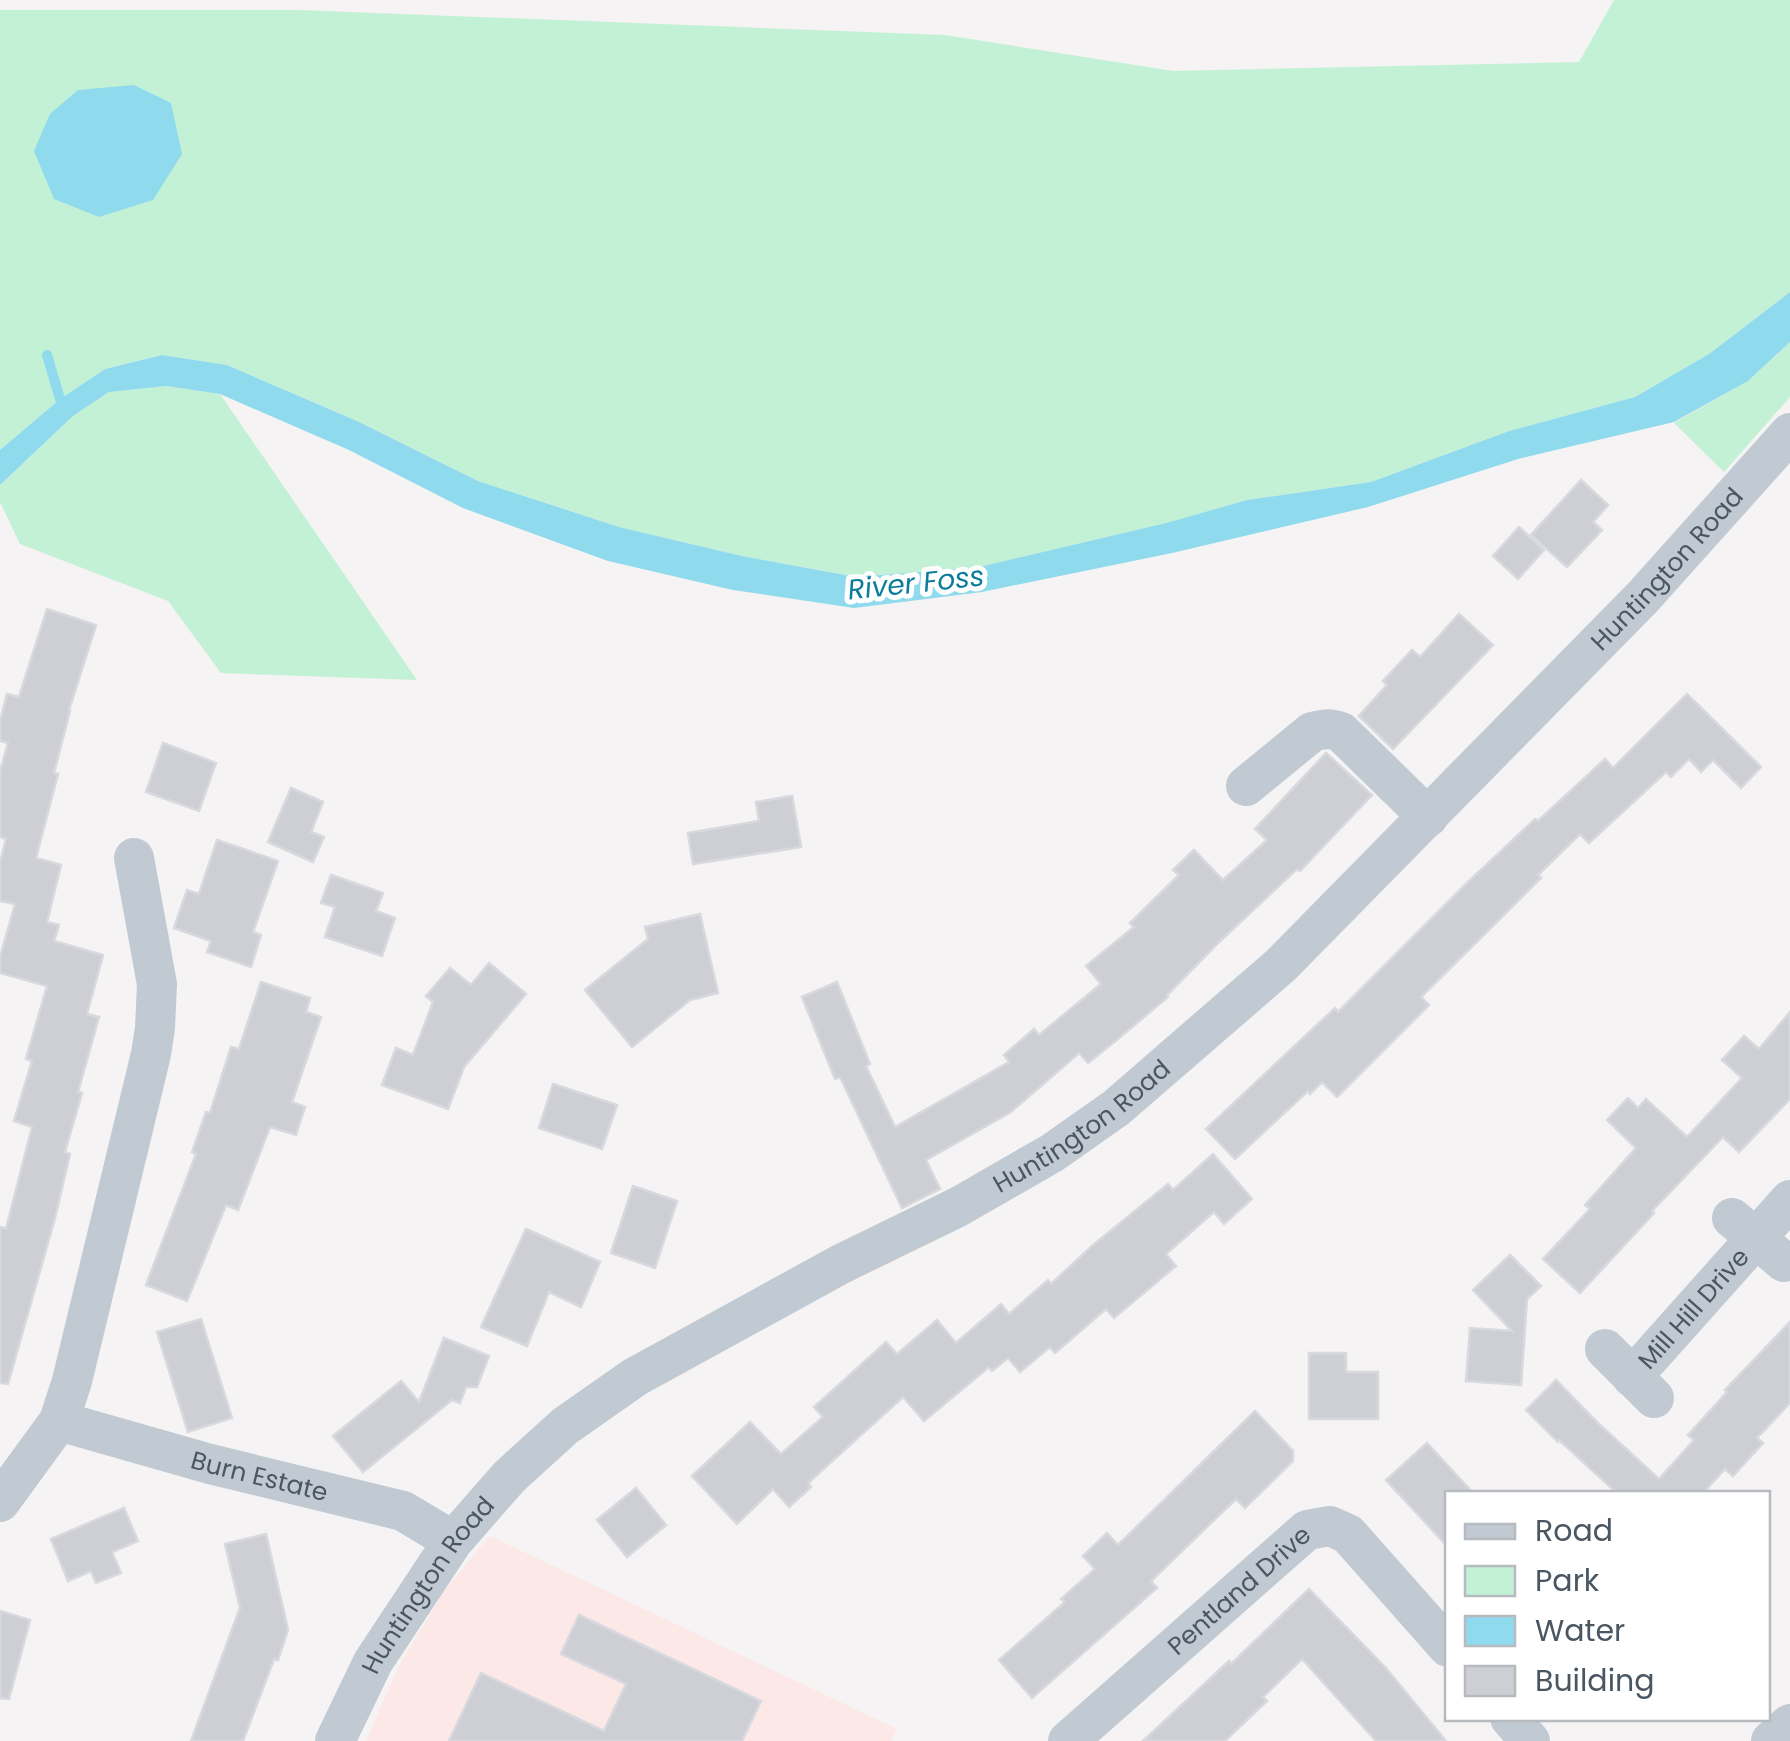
<svg xmlns="http://www.w3.org/2000/svg" width="1790" height="1741" font-family="Poppins,sans-serif">
<rect width="100%" height="100%" fill="#f5f3f3"/>
<path fill="#fce8e6" d="M490,1536L897,1729L891,1741H366L399,1666L444,1591Z"/>
<g fill="#c3f1d5">
<path d="M1614,0H1790V292L1709,354L1635,397L1509,431L1371,482L1247,500L1166,523L979,567L856,577L742,556L619,527L478,481L357,421L227,365L162,355L105,369L60,399L0,450V10H298L945,35L1173,71L1579,62Z"/>
<path d="M1790,342V397L1724,472L1674,423L1748,381Z"/>
<path d="M165,386L220,394L417,680L221,673L168,601L20,544L0,502V485L73,416L109,392Z"/>
</g>
<g fill="#90daee">
<path d="M134,85L171,103L182,154L153,200L99,217L54,199L34,151L50,114L78,90Z"/>
<path d="M1790,292V342L1748,381L1674,422L1518,459L1368,507L1172,553L982,592L854,608L733,590L608,561L463,508L349,450L220,394L166,386L109,392L73,416L0,485V450L60,399L105,369L162,355L227,365L357,421L478,481L619,527L742,556L856,577L979,567L1166,523L1247,500L1371,482L1509,431L1635,397L1709,354Z"/>
</g>
<g fill="none" stroke-linecap="round" stroke-linejoin="round">
<path stroke="#90daee" stroke-width="10" d="M47,355L60,399L67,410"/>
</g>
<g fill="#cdcfd5" stroke="#d7d9de" stroke-width="2.5">
<path d="M1581,480L1608,505L1593,522L1602,530L1567,567L1531,535Z"/>
<path d="M1519,527L1544,550L1518,579L1493,556Z"/>
<path d="M47,609L96,625L69,710L70,711L54,773L58,774L36,858L61,865L47,922L59,925L54,941L103,955L87,1014L99,1017L78,1092L82,1093L65,1152L70,1154L55,1218L8,1384L0,1383V1227L6,1229L32,1127L14,1121L32,1061L26,1059L47,986L0,973V957L15,904L0,901V863L6,839L0,837V772L8,743L0,741V722L7,694L19,697Z"/>
<path d="M1459,614L1493,645L1393,749L1359,716L1387,685L1383,681L1412,650L1420,657Z"/>
<path d="M1687,694L1761,767L1741,788L1713,760L1701,772L1689,759L1671,777L1666,772L1589,843L1580,834L1538,875L1541,878L1421,997L1429,1005L1337,1097L1322,1082L1310,1094L1308,1091L1235,1159L1206,1129L1335,1008L1338,1012L1466,884L1535,819L1538,821L1605,759L1613,768Z"/>
<path d="M163,743L216,763L199,811L146,792Z"/>
<path d="M1326,753L1372,795L1300,871L1297,869L1217,944L1167,995L1168,997L1113,1043L1088,1063L1079,1053L1011,1112L926,1160L940,1189L902,1208L840,1077L835,1079L802,997L837,982L870,1064L866,1066L895,1127L1009,1062L1004,1055L1034,1029L1039,1035L1101,984L1086,966L1134,927L1130,923L1179,875L1173,870L1194,850L1223,880L1267,840L1255,829Z"/>
<path d="M291,788L323,802L311,832L324,837L313,862L268,842Z"/>
<path d="M792,796L801,847L693,864L688,833L759,821L756,802Z"/>
<path d="M217,840L278,861L253,932L261,935L251,967L207,952L211,941L174,928L187,890L199,894Z"/>
<path d="M331,875L383,893L376,911L395,918L382,956L325,937L335,907L321,903Z"/>
<path d="M700,914L718,993L690,1000L632,1047L585,990L648,939L645,927Z"/>
<path d="M489,963L526,994L464,1067L448,1109L382,1085L396,1048L413,1055L433,1002L426,996L450,968L471,985Z"/>
<path d="M261,982L310,998L306,1012L321,1017L292,1102L305,1107L296,1135L270,1127L238,1210L226,1205L187,1301L146,1285L196,1154L192,1152L206,1112L210,1113L231,1047L239,1049Z"/>
<path d="M1790,1012V1099L1739,1152L1723,1137L1652,1211L1654,1213L1580,1293L1543,1259L1590,1209L1585,1205L1636,1148L1607,1120L1628,1098L1638,1108L1646,1099L1687,1137L1742,1078L1722,1060L1744,1036L1759,1049Z"/>
<path d="M553,1084L617,1105L602,1149L539,1128Z"/>
<path d="M1213,1154L1252,1199L1224,1224L1214,1212L1166,1254L1176,1266L1114,1318L1106,1309L1055,1353L1050,1347L1020,1372L1008,1358L992,1371L989,1367L924,1421L903,1397L808,1483L811,1487L789,1507L773,1489L737,1524L692,1476L750,1422L781,1454L823,1417L814,1407L886,1342L897,1354L937,1320L956,1343L1001,1304L1009,1314L1048,1280L1051,1284L1092,1246L1168,1184L1173,1190Z"/>
<path d="M633,1186L677,1201L655,1268L611,1253Z"/>
<path d="M526,1229L600,1262L581,1307L549,1292L527,1346L481,1327Z"/>
<path d="M1510,1255L1541,1286L1527,1299L1521,1385L1466,1381L1470,1328L1512,1331L1473,1290Z"/>
<path d="M201,1319L232,1418L188,1432L157,1332Z"/>
<path d="M1790,1322V1403L1757,1438L1763,1443L1733,1476L1725,1469L1702,1494H1618L1559,1440L1558,1442L1526,1410L1556,1380L1599,1424L1659,1479L1694,1440L1688,1435L1727,1392L1725,1390Z"/>
<path d="M444,1338L489,1356L477,1387H466L460,1403L452,1400L363,1472L333,1436L401,1381L419,1402Z"/>
<path d="M1309,1353H1346V1372H1378V1419H1309Z"/>
<path d="M1255,1411L1293,1451V1461L1245,1508L1236,1499L1151,1581L1157,1588L1032,1698L999,1660L1065,1602L1061,1599L1095,1569L1083,1556L1107,1533L1118,1545Z"/>
<path d="M1427,1443L1474,1494H1448V1547L1386,1480Z"/>
<path d="M636,1488L666,1525L627,1557L597,1520Z"/>
<path d="M124,1508L138,1541L112,1552L121,1573L96,1583L91,1571L68,1581L51,1539Z"/>
<path d="M266,1534L288,1630L278,1660L274,1659L243,1741H191L240,1608L225,1544Z"/>
<path d="M1309,1589L1385,1667L1446,1741H1376L1302,1659L1263,1697L1267,1701L1225,1741H1143L1229,1661L1231,1664Z"/>
<path d="M0,1611L30,1620L9,1699L0,1698Z"/>
<path d="M579,1615L761,1701L742,1741H449L481,1673L604,1731L626,1684L561,1654Z"/>
</g>
<g fill="none" stroke-linecap="round" stroke-linejoin="round">
<g stroke="#c1cad2" stroke-width="40">
<path d="M1246,786L1312,732C1323,729 1330,728 1341,732L1428,817"/>
<path d="M1732,1218L1784,1262"/>
<path d="M1605,1349L1654,1398"/>
<path id="s1" d="M1632,1377L1790,1200"/>
<path id="s2" d="M59,1421L210,1464L403,1511L453,1541"/>
<path d="M0,1502L59,1421L72,1381L151,1054L155,1028L157,984L134,858"/>
<path d="M1510,1718L1530,1741"/>
<path id="s3" d="M335,1741L373,1662L453,1541L509,1477L565,1426L635,1377L841,1264L958,1207L1052,1153L1116,1108L1281,965L1643,597L1790,433"/>
<path id="s4" d="M1068,1741L1307,1530L1330,1526L1348,1534L1448,1647"/>
<path d="M1771,1741L1790,1724"/>
</g>
</g>
<g text-anchor="middle" dominant-baseline="central" stroke-width="10" stroke-linejoin="round" paint-order="stroke">
<g font-size="25" fill="#4a5661" stroke="#fff">
<text stroke="none"><textPath href="#s3" startOffset="1802">Huntington Road</textPath></text>
<text stroke="none"><textPath href="#s3" startOffset="992">Huntington Road</textPath></text>
<text stroke="none"><textPath href="#s1" startOffset="92">Mill Hill Drive</textPath></text>
<text stroke="none"><textPath href="#s2" startOffset="208">Burn Estate</textPath></text>
<text stroke="none"><textPath href="#s3" startOffset="182">Huntington Road</textPath></text>
<text stroke="none"><textPath href="#s4" startOffset="228">Pentland Drive</textPath></text>
</g>
<g font-size="28" font-style="italic" fill="#0c7c9b" stroke="#fff">
<text transform="translate(916 583) rotate(-6)">River Foss</text>
</g>
</g>
<rect x="1445" y="1491" width="325" height="230" fill="#ffffff" stroke="#b7bbc0" stroke-width="2.5"/>
<rect x="1465" y="1524" width="50" height="15" fill="#c1cad2" stroke="#b7bbc0" stroke-width="2.5"/>
<text x="1535" y="1541" font-size="30" fill="#4a5661">Road</text>
<rect x="1465" y="1566" width="50" height="30" fill="#c3f1d5" stroke="#b7bbc0" stroke-width="2.5"/>
<text x="1535" y="1591" font-size="30" fill="#4a5661">Park</text>
<rect x="1465" y="1616" width="50" height="30" fill="#90daee" stroke="#b7bbc0" stroke-width="2.5"/>
<text x="1535" y="1641" font-size="30" fill="#4a5661">Water</text>
<rect x="1465" y="1666" width="50" height="30" fill="#cdcfd5" stroke="#b7bbc0" stroke-width="2.5"/>
<text x="1535" y="1691" font-size="30" fill="#4a5661">Building</text>
</svg>
